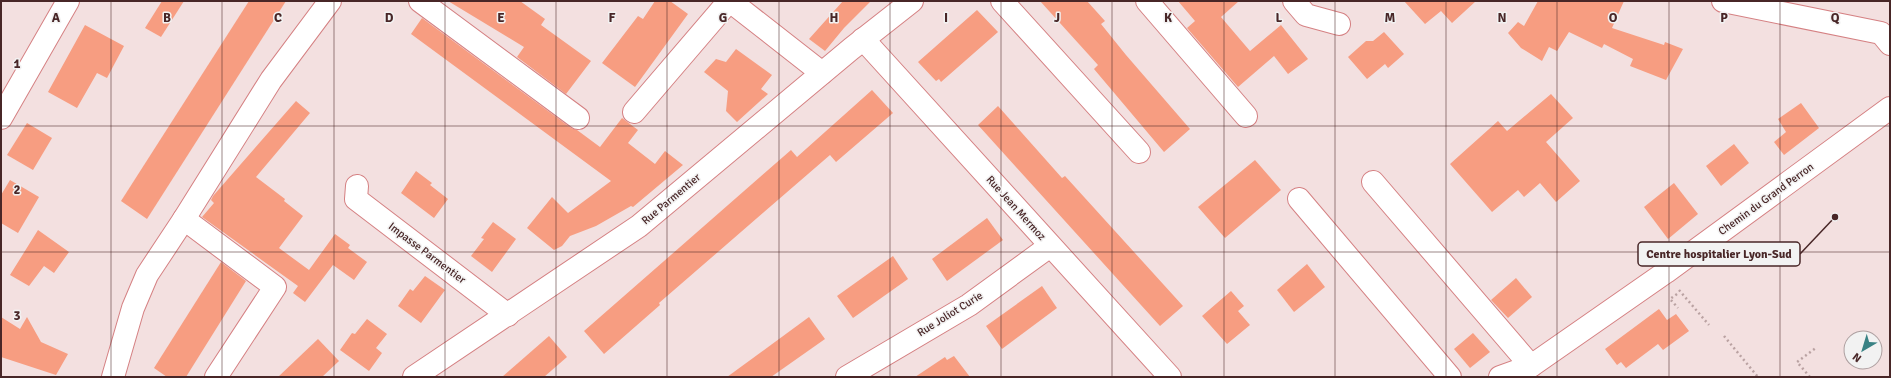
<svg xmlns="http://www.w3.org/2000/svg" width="1891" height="378" font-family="Signika,sans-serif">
<rect width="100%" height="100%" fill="#f3e0e0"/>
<g fill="#f79d81">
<path d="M162,1H184L161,37L145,28Z"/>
<path d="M249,1H286L147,219L121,201Z"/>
<path d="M448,1H520L545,19L541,25L591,61L566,94L517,57L524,47Z"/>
<path d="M655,1H670L688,14L635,87L602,63L638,16L643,19Z"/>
<path d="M843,1H871L844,28L825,51L809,39Z"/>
<path d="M1040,1H1087L1105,21L1101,24L1126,55L1190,129L1164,152L1094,69L1098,65Z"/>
<path d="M1178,1H1239L1221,17L1250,51L1281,25L1308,59L1288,74L1274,56L1238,87L1187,28L1195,21Z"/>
<path d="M1404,1H1476L1452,23L1441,11L1425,24Z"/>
<path d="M1538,1H1624L1612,28L1664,45L1665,42L1683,49L1666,80L1630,66L1633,59L1604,44L1602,48L1569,32L1557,51L1549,47L1542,61L1521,48L1508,33L1518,22L1524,26Z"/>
<path d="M977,10L998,32L941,82L939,79L936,81L918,62Z"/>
<path d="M422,18L571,128L577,130L600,147L622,118L638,130L628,143L655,164L665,151L683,165L633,207L631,206L596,226L570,236L562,246L554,250L527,228L552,197L568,213L611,181L411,34Z"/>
<path d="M85,25L124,46L107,78L97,73L77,108L48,92Z"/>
<path d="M1384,32L1404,54L1388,68L1385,64L1367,79L1348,57L1366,41H1373Z"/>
<path d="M736,49L772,75L761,89L768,94L737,122L726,111L728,91L704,72L716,59L726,62Z"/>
<path d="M872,90L893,113L836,162L830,155L659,303L660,305L604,354L584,331L791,150L797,157Z"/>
<path d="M1551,94L1573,118L1546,142L1580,181L1556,202L1540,183L1524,197L1518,190L1492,212L1450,164L1498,121L1507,131Z"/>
<path d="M296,101L310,113L256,177L285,199L284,201L303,216L279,248L309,270L335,234L350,245L348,248L367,262L354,280L333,265L305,302L293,293L298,286L202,217L214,203L211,200L213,196Z"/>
<path d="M1801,103L1819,128L1784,155L1774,142L1786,132L1778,119Z"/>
<path d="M998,106L1062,178L1065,176L1183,306L1160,326L978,125Z"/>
<path d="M27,123L52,138L33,170L7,155Z"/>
<path d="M1734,144L1749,163L1721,186L1706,166Z"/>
<path d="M1255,160L1281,190L1225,238L1198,207Z"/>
<path d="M416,171L432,183L430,185L448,199L434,218L401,193Z"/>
<path d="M10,180L39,197L18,233L1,223V195Z"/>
<path d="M1674,183L1698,214L1668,239L1644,207Z"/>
<path d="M987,218L1003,240L947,281L932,259Z"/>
<path d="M493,222L516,239L492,272L471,256L484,239L481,238Z"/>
<path d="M38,230L69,252L54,273L44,266L29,286L10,275Z"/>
<path d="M893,256L908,279L853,318L837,296Z"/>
<path d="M221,262L246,281L186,377H167L154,368Z"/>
<path d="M1307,264L1325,287L1294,312L1277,290Z"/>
<path d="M425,276L445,290L421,323L398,306L410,289L413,291Z"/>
<path d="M1516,278L1532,297L1508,318L1491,300Z"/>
<path d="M1042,286L1057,308L1002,349L986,326Z"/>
<path d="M1231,291L1244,306L1238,311L1250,325L1227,344L1202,316Z"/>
<path d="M1659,309L1667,320L1676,314L1689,331L1663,350L1658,344L1626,368L1621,362L1617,365L1605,349Z"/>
<path d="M1,317L20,329L27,317L41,342L68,354L56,375L1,357Z"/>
<path d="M809,317L825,339L771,377H727Z"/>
<path d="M367,319L387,334L376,348L382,353L369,371L340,350L352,333L355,334Z"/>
<path d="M1473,333L1490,352L1470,368L1454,349Z"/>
<path d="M549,336L567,357L544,377H502Z"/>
<path d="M318,339L339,361L322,377H278Z"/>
<path d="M954,356L970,377H915L945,357L947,360Z"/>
</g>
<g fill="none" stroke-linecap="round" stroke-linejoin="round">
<g stroke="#d58183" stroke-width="24">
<g id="minor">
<path d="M420,1L578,118"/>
<path d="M730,1L822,73"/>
<path d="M1002,1L1139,152"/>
<path d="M1147,1L1246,116"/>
<path d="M1294,1L1306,15L1339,24"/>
<path d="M1723,1L1881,33L1890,44"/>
<path d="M863,39L1170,377"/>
<path d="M634,112L729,1"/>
<path d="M1,118L68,1"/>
<path d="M1373,182L1531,366"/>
<path d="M357,186L356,199L508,315"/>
<path d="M1299,199L1450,377"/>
<path d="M184,219L275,287L216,377"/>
<path d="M113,377L133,308L147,275L184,219L271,80L330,1"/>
<path d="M414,377L639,226L851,49L912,1"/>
<path d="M847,377L969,305L1050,246"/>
<path d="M1500,377L1531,366L1666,272L1890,108"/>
</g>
</g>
<g stroke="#baa2a2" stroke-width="2.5" stroke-dasharray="2 3" stroke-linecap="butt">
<path d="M1679,290L1709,325"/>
<path d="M1677,294L1670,299L1678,308"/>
<path d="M1724,336L1758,377"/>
<path d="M1810,377L1797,362L1817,347"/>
</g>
<use href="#minor" stroke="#fff" stroke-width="22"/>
</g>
<path fill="none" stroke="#482627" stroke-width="1" stroke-opacity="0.55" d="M111,1V377M222,1V377M334,1V377M445,1V377M556,1V377M667,1V377M779,1V377M890,1V377M1001,1V377M1112,1V377M1224,1V377M1335,1V377M1446,1V377M1557,1V377M1669,1V377M1780,1V377M1,126H1890M1,252H1890"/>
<g text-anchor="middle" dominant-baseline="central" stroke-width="3" stroke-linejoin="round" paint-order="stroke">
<g font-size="11" fill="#482627" stroke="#f2f2f2">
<text transform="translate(671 199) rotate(-40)">Rue Parmentier</text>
<text transform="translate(1766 199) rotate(-36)">Chemin du Grand Perron</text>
<text transform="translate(1016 208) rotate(48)">Rue Jean Mermoz</text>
<text transform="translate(427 253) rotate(37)">Impasse Parmentier</text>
<text transform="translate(950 314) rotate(-32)">Rue Joliot Curie</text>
</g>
</g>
<g font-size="13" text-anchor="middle" font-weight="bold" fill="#482627" stroke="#f2f2f2" stroke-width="3" stroke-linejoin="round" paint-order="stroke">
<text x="56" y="22">A</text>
<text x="167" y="22">B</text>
<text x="278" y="22">C</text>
<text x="389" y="22">D</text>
<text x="501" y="22">E</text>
<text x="612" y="22">F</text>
<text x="723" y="22">G</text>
<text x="834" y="22">H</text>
<text x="946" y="22">I</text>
<text x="1057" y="22">J</text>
<text x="1168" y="22">K</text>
<text x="1279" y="22">L</text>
<text x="1390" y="22">M</text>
<text x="1502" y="22">N</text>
<text x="1613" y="22">O</text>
<text x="1724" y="22">P</text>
<text x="1835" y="22">Q</text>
<text x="17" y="68">1</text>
<text x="17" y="194">2</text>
<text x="17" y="320">3</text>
</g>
<path fill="none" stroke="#482627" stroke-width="1.5" d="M1835 217L1800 254"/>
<circle fill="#482627" stroke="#f2f2f2" stroke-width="1.5" cx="1835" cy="217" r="4"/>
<rect fill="#f2f2f2" stroke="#482627" stroke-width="1.5" x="1638" y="242" width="162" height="24" rx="4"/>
<g font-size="12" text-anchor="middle" font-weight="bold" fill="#482627">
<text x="1719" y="258">Centre hospitalier Lyon-Sud</text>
</g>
<rect width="1891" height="378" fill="none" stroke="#482627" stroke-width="4"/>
<g transform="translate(1863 350) rotate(218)"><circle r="19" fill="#f2f2f2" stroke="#aea0a1"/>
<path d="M0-3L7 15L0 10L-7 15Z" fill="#398284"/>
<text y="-6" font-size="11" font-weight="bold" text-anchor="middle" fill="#482627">N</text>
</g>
</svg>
